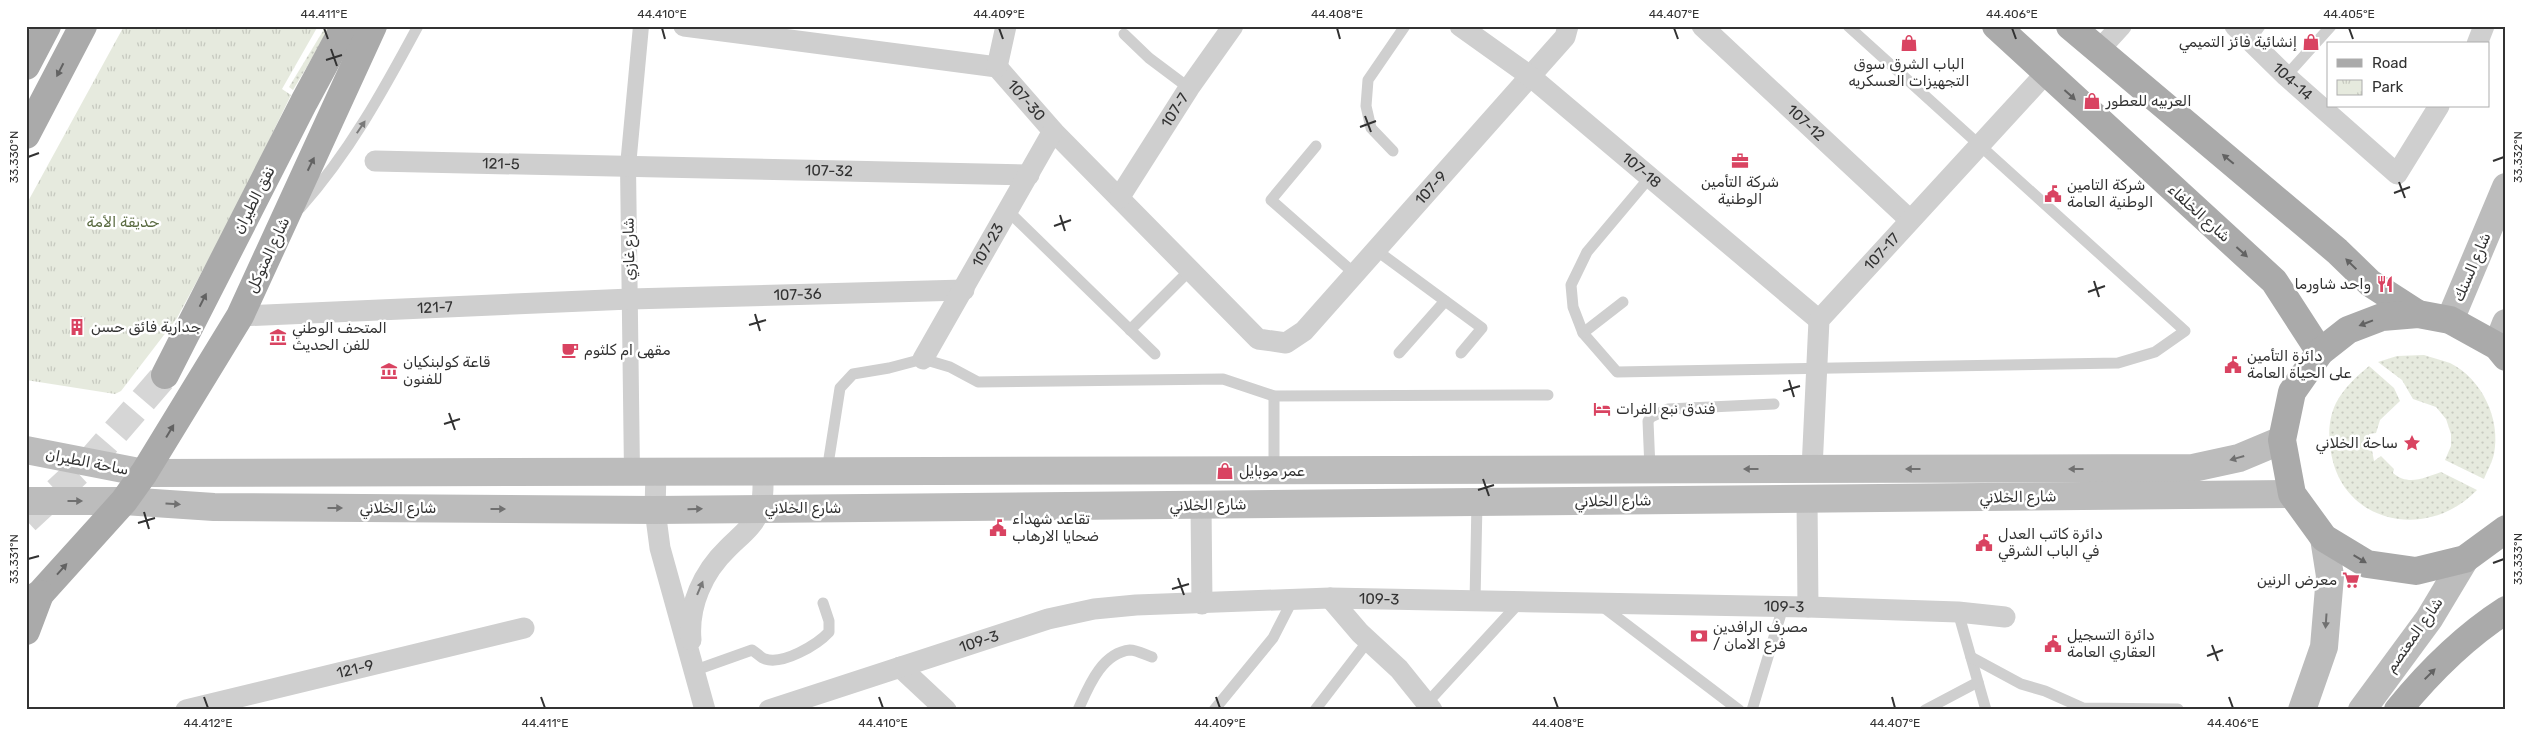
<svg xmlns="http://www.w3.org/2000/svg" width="2532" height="736" font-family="Rubik,Cairo,sans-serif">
<defs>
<pattern id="grass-dots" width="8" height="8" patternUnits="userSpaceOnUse" patternTransform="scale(1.25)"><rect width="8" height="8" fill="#e6eade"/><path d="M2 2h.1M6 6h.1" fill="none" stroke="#c6c9bf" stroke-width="1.8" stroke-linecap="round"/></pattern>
<pattern id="park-tufts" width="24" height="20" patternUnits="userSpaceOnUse" patternTransform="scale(1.25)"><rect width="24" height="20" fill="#e6eade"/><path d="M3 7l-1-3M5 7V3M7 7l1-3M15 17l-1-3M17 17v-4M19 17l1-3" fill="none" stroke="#c6c9bf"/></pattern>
</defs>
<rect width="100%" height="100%" fill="#fff"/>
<g fill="url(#grass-dots)">
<path d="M326,26H331L293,90L289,87Z"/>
<path d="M2424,355C2432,358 2442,360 2450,363C2482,379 2501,419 2494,454C2492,463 2487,471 2484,479L2445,460L2451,446V434L2446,419L2436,407L2413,399L2402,380L2378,362L2397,356Z"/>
<path d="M2369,366L2394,388L2400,401L2380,420L2376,433L2369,434L2374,461L2381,456L2394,469L2393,473C2408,486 2424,478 2441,472L2477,490C2425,544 2336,522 2330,444C2328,431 2330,415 2336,403C2344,388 2356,377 2369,366Z"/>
</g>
<path fill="url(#park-tufts)" d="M124,26H318L282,89L291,95L232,216L177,318L121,391L115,394L26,380V205Z"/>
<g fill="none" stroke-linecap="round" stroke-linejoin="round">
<path stroke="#d6d6d6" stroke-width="28" stroke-dasharray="28 14" stroke-linecap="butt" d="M26,520L93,458L165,375"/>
<g stroke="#cfcfcf" stroke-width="11">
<path d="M1124,34L1149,58L1189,88"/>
<path d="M2250,40L2260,26"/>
<path d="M2286,76L2331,26"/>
<path d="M1316,146L1271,200L1355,274"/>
<path d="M1393,151L1371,128L1366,106L1368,80L1405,26"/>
<path d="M1650,177L1587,252L1571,285L1573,307L1583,333L1617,372L2118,363L2155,352L2185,331L1848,26"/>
<path d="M300,208C349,153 383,91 418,26"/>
<path d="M1008,211L1155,354"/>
<path d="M1376,250L1482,328L1461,353"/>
<path d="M1130,330L1190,270"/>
<path d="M1583,333L1623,302"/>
<path d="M1399,353L1445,301"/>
<path d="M1274,396V470"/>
<path d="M1650,469L1648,421L1651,417L1668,409L1774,404"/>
<path d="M827,471L840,388L853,374L889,368L923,359L950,367L978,382L1223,379L1274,396L1548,395"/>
<path d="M1475,601L1477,502"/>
<path d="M1602,606L1739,710"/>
<path d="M1958,612L1986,710"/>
<path d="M1971,657L2021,684L2045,691L2083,708L2178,709"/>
<path d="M693,671L752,650C757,653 761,658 765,659C783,665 817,645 829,632V621L823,603"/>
<path d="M1427,703L1520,602"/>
<path d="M1078,710C1088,688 1101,653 1130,650C1136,650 1146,655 1152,657"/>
<path d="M1214,710L1273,638L1293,599"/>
<path d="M1315,710L1368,641"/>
<path d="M1752,710L1783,607"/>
<path d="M1925,710L1978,682"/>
</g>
<path stroke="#cfcfcf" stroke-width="16" d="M632,472L628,166L641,26"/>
<g stroke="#cfcfcf" stroke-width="21">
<path id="s1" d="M684,26L997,67L1053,131L1258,339L1286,343L1304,331L1565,37L1568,26"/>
<path id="s2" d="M1460,26L1530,76L1819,320"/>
<path id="s3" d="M1702,26L1910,220"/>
<path id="s4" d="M2235,26L2286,76L2397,174L2439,106"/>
<path d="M2477,44L2484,26"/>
<path d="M2099,50L2121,26"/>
<path d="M997,67L1006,26"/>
<path id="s5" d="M375,161L1029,175"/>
<path id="s6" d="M1119,198L1189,88L1233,26"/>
<path id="s7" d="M240,316L630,299L964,290"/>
<path id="s8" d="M923,359L1053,131"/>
<path id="s9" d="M1812,469L1819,320L2046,73"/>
<path d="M656,472L655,510L660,548L705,710"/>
<path d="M1807,499L1808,607"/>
<path d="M1201,505L1202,604"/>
<path d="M1330,598L1360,633L1399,669L1432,710"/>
<path d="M691,640C688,605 703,572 728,548C740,536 754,526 760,510C764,499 763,484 763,472"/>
<path d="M900,667L946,710"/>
<path id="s10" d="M186,710L524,628"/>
<path id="s11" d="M769,710L1048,619L1094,609L1136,605L1330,598L1808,607L1958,612L2005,617"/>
</g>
<g stroke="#bcbcbc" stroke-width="28">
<path d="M2450,320L2506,187"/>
<path d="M2497,346L2506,323"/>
<path d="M26,450L144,473L2193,468L2239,458L2282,440"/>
<path d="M26,501H124L214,507L655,510L2292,494"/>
<path d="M2302,710L2324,647L2330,576L2324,538"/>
<path d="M2362,710L2429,619L2465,559"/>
</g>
<g stroke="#aaa" stroke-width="28">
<path d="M1996,26L2274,281L2320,352"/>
<path d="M2070,26L2337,251L2370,283L2418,314"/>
<path d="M26,66L47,26"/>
<path d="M26,135L83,26"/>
<path d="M2506,357L2497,346L2450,320L2418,314L2382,317L2348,330L2320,352L2292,392L2282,440L2292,494L2324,538L2367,564L2416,571L2465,559L2506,529"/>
<path d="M165,375L304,102L345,26"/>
<path d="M26,602L40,594L124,501L144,473L240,316L373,26"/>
<path d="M26,631L40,594"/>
<path d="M2398,710C2429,672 2464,637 2506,610"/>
</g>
</g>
<defs><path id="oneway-solid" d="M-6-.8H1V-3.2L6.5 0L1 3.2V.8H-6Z" transform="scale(1.25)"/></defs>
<g fill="#626262">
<use href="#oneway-solid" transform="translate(60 70) rotate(117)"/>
<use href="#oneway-solid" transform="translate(2070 95) rotate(42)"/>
<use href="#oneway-solid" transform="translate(2228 159) rotate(-140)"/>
<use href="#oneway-solid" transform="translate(311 164) rotate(-64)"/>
<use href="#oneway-solid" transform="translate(2242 252) rotate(42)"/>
<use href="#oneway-solid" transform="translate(2351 264) rotate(-136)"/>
<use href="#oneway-solid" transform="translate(203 300) rotate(-63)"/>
<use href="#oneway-solid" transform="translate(2366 323) rotate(159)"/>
<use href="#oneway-solid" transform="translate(170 431) rotate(-59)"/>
<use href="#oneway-solid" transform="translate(2360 559) rotate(31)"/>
<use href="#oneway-solid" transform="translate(62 569) rotate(-48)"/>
<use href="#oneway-solid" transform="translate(2430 674) rotate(-45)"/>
</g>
<g fill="#797979">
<use href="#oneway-solid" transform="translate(361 127) rotate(-56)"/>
<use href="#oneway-solid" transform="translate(700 588) rotate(-67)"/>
</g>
<g fill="#707070">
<use href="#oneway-solid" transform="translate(2237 458) rotate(164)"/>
<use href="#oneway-solid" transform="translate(1751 469) rotate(180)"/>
<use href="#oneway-solid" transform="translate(1913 469) rotate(180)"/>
<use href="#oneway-solid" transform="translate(2076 469) rotate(180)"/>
<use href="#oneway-solid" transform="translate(75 501)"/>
<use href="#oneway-solid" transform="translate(173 504) rotate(4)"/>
<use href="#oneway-solid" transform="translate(335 508)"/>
<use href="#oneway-solid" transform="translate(498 509)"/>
<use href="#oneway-solid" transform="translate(695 509) rotate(-1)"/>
<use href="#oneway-solid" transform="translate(2326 621) rotate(94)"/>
</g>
<path fill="none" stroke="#323232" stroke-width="2" d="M324,28L328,39M662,28L665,39M999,28L1003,39M1337,28L1340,39M1674,28L1678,39M2012,28L2016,39M2349,28L2353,39M331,49L337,66M326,60L342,55M1365,116L1371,132M1360,127L1376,121M28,157L39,153M2493,161L2504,157M2399,182L2405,198M2394,193L2410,187M1060,215L1065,231M1054,226L1071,220M2094,281L2099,297M2088,292L2105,286M755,314L760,331M749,325L766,320M1789,380L1794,397M1783,391L1800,386M449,413L455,430M444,424L460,419M1483,479L1489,496M1478,490L1494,485M144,512L149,529M138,523L155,518M28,559L39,556M2493,563L2504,559M1178,578L1184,595M1172,589L1189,584M2212,645L2218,661M2207,656L2223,650M204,697L208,708M541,697L545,708M879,697L883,708M1216,697L1220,708M1554,697L1558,708M1892,697L1895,708M2229,697L2233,708"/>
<defs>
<g id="shop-bare" transform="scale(1.35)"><path d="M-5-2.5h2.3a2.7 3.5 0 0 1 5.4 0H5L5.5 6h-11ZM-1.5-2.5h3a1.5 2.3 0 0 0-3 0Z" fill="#d94361" stroke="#fff" stroke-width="2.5" paint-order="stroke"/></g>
<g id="office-bare" transform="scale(1.35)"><path d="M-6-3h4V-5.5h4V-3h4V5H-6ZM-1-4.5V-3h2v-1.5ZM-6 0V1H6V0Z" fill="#d94361" stroke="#fff" stroke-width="2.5" paint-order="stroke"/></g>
<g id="civic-bare" transform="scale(1.35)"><path d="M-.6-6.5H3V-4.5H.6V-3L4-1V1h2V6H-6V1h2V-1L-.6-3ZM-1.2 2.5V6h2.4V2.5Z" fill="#d94361" stroke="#fff" stroke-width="2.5" paint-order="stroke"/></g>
<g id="restaurant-bare" transform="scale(1.35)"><path d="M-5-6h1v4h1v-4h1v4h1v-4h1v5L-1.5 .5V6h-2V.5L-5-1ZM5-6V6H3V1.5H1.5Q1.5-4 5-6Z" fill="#d94361" stroke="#fff" stroke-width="2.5" paint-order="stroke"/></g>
<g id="building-bare" transform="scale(1.35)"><path d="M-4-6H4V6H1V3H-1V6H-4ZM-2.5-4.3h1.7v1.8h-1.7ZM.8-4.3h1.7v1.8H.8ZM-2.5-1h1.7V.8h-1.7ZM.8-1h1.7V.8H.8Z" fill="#d94361" stroke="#fff" stroke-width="2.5" paint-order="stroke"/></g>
<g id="museum-bare" transform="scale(1.35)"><path d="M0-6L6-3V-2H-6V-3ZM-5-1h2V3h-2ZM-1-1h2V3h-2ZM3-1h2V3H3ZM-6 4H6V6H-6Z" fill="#d94361" stroke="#fff" stroke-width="2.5" paint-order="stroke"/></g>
<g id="cafe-bare" transform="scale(1.35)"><path d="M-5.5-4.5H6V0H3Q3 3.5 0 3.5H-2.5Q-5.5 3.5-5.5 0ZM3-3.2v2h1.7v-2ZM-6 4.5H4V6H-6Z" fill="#d94361" stroke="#fff" stroke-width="2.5" paint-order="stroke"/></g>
<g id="hotel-bare" transform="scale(1.35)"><path d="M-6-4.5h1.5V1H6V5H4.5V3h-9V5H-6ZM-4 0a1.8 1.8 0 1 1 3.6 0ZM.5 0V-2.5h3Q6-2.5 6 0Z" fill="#d94361" stroke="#fff" stroke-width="2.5" paint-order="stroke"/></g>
<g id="sight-bare" transform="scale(1.35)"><path d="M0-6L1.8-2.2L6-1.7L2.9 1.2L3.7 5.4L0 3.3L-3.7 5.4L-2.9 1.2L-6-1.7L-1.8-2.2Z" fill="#d94361" stroke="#fff" stroke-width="2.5" paint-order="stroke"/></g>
<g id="supermarket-bare" transform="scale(1.35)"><path d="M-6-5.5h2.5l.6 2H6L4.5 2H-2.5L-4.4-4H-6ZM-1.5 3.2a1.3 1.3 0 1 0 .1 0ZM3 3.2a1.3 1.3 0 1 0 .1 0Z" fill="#d94361" stroke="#fff" stroke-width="2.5" paint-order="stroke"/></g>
<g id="bank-bare" transform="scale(1.35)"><path d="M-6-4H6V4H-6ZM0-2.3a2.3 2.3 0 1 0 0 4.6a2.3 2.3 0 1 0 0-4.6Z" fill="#d94361" stroke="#fff" stroke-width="2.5" paint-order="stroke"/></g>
</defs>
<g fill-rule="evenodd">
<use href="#shop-bare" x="2311" y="42"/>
<use href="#shop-bare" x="1909" y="43"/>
<use href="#shop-bare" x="2092" y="101"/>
<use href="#office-bare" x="1740" y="161"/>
<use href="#civic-bare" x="2053" y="194"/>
<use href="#restaurant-bare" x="2385" y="284"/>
<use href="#building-bare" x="77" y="327"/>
<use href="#museum-bare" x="278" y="337"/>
<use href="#cafe-bare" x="570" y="350"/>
<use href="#civic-bare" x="2233" y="365"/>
<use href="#museum-bare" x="389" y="371"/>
<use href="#hotel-bare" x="1602" y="409"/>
<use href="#sight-bare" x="2412" y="443"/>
<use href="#shop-bare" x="1225" y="471"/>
<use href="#civic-bare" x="998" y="528"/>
<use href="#civic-bare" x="1984" y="543"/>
<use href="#supermarket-bare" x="2351" y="580"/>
<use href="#bank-bare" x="1699" y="636"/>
<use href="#civic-bare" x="2053" y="644"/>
</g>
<g text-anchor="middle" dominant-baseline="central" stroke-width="5" stroke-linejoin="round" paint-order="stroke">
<g font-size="15" fill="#323232" stroke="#fff" text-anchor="start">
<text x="2297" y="42" text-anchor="end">إنشائية فائز التميمي</text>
<text x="1909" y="64" text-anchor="middle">الباب الشرق سوق<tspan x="1909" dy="17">التجهيزات العسكريه</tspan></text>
<text x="2106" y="101">العربيه للعطور</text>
<text x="1740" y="182" text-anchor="middle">شركة التأمين<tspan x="1740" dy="17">الوطنية</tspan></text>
<text x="2067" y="185">شركة التامين<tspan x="2067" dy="17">الوطنية العامة</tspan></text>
<text x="2371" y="284" text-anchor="end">واحد شاورما</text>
<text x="91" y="327">جدارية فائق حسن</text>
<text x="292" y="328">المتحف الوطني<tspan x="292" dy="17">للفن الحديث</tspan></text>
<text x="584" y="350">مقهى ام كلثوم</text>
<text x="2247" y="356">دائرة التأمين<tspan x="2247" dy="17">على الحياة العامة</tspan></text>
<text x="403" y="362">قاعة كولبنكيان<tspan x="403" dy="17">للفنون</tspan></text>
<text x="1616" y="409">فندق نبع الفرات</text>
<text x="2398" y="443" text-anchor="end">ساحة الخلاني</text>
<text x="1239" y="471">عمر موبايل</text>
<text x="1012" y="519">تقاعد شهداء<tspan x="1012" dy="17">ضحايا الارهاب</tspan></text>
<text x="1998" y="534">دائرة كاتب العدل<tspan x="1998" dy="17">في الباب الشرقي</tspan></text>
<text x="2337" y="580" text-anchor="end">معرض الرنين</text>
<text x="1713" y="627">مصرف الرافدين<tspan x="1713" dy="17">/ فرع الامان</tspan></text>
<text x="2067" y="635">دائرة التسجيل<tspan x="2067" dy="17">العقاري العامة</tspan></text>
</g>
<g font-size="15" fill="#323232" stroke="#fff">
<text stroke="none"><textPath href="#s4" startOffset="80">104-14</textPath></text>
<text stroke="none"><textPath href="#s1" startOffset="360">107-30</textPath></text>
<text stroke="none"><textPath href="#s6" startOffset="104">107-7</textPath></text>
<text stroke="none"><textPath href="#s3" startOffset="142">107-12</textPath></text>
<text stroke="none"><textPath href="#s5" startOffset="126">121-5</textPath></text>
<text stroke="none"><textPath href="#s5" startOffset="454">107-32</textPath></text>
<text stroke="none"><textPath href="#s2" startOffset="232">107-18</textPath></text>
<text stroke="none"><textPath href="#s1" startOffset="934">107-9</textPath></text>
<text transform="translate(254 200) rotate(-63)">نفق الطيران</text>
<text transform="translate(2199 213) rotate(42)">شارع الخلفاء</text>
<text stroke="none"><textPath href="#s8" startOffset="131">107-23</textPath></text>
<text transform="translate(629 249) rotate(-91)">شارع غازي</text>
<text stroke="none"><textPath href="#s9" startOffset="242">107-17</textPath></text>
<text transform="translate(268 255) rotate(-65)">شارع المتوكل</text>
<text transform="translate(2472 267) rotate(-67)">شارع السنك</text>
<text stroke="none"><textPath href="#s7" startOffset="558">107-36</textPath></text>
<text stroke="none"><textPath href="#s7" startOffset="195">121-7</textPath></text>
<text transform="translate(87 462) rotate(11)">ساحة الطيران</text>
<text transform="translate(2018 497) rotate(-1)">شارع الخلاني</text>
<text transform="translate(1613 501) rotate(-1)">شارع الخلاني</text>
<text transform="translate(1208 505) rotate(-1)">شارع الخلاني</text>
<text x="398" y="508">شارع الخلاني</text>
<text x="803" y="508">شارع الخلاني</text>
<text stroke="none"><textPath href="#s11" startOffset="626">109-3</textPath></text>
<text stroke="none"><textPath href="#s11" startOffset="1031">109-3</textPath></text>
<text transform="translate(2414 635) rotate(-55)">شارع المعتصم</text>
<text stroke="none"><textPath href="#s11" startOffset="221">109-3</textPath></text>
<text stroke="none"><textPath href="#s10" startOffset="174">121-9</textPath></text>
</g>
<g font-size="15" fill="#5a6b41" stroke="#fff">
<text x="123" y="222">حديقة الأمة</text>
</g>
</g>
<rect width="2532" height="736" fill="none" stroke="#ffffff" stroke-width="55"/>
<rect x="2327" y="42" width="162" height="65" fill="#ffffff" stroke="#adadad"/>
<rect x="2337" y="59" width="25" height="8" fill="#aaaaaa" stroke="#adadad"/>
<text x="2372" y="68" font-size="15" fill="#323232">Road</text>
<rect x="2337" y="80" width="25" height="15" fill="url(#park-tufts)" stroke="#adadad"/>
<text x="2372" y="92" font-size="15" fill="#323232">Park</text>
<rect x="28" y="28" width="2476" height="680" fill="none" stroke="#323232" stroke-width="2"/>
<g font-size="12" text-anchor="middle" fill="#323232">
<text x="324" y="18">44.411°E</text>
<text x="662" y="18">44.410°E</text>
<text x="999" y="18">44.409°E</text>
<text x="1337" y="18">44.408°E</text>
<text x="1674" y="18">44.407°E</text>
<text x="2012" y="18">44.406°E</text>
<text x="2349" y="18">44.405°E</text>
<text transform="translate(2518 157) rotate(-90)" y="4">33.332°N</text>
<text transform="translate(14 157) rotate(-90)" y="4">33.330°N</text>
<text transform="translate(2518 559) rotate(-90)" y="4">33.333°N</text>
<text transform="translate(14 559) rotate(-90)" y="4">33.331°N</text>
<text x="208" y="727">44.412°E</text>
<text x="545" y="727">44.411°E</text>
<text x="883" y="727">44.410°E</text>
<text x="1220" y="727">44.409°E</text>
<text x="1558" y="727">44.408°E</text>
<text x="1895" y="727">44.407°E</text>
<text x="2233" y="727">44.406°E</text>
</g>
</svg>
